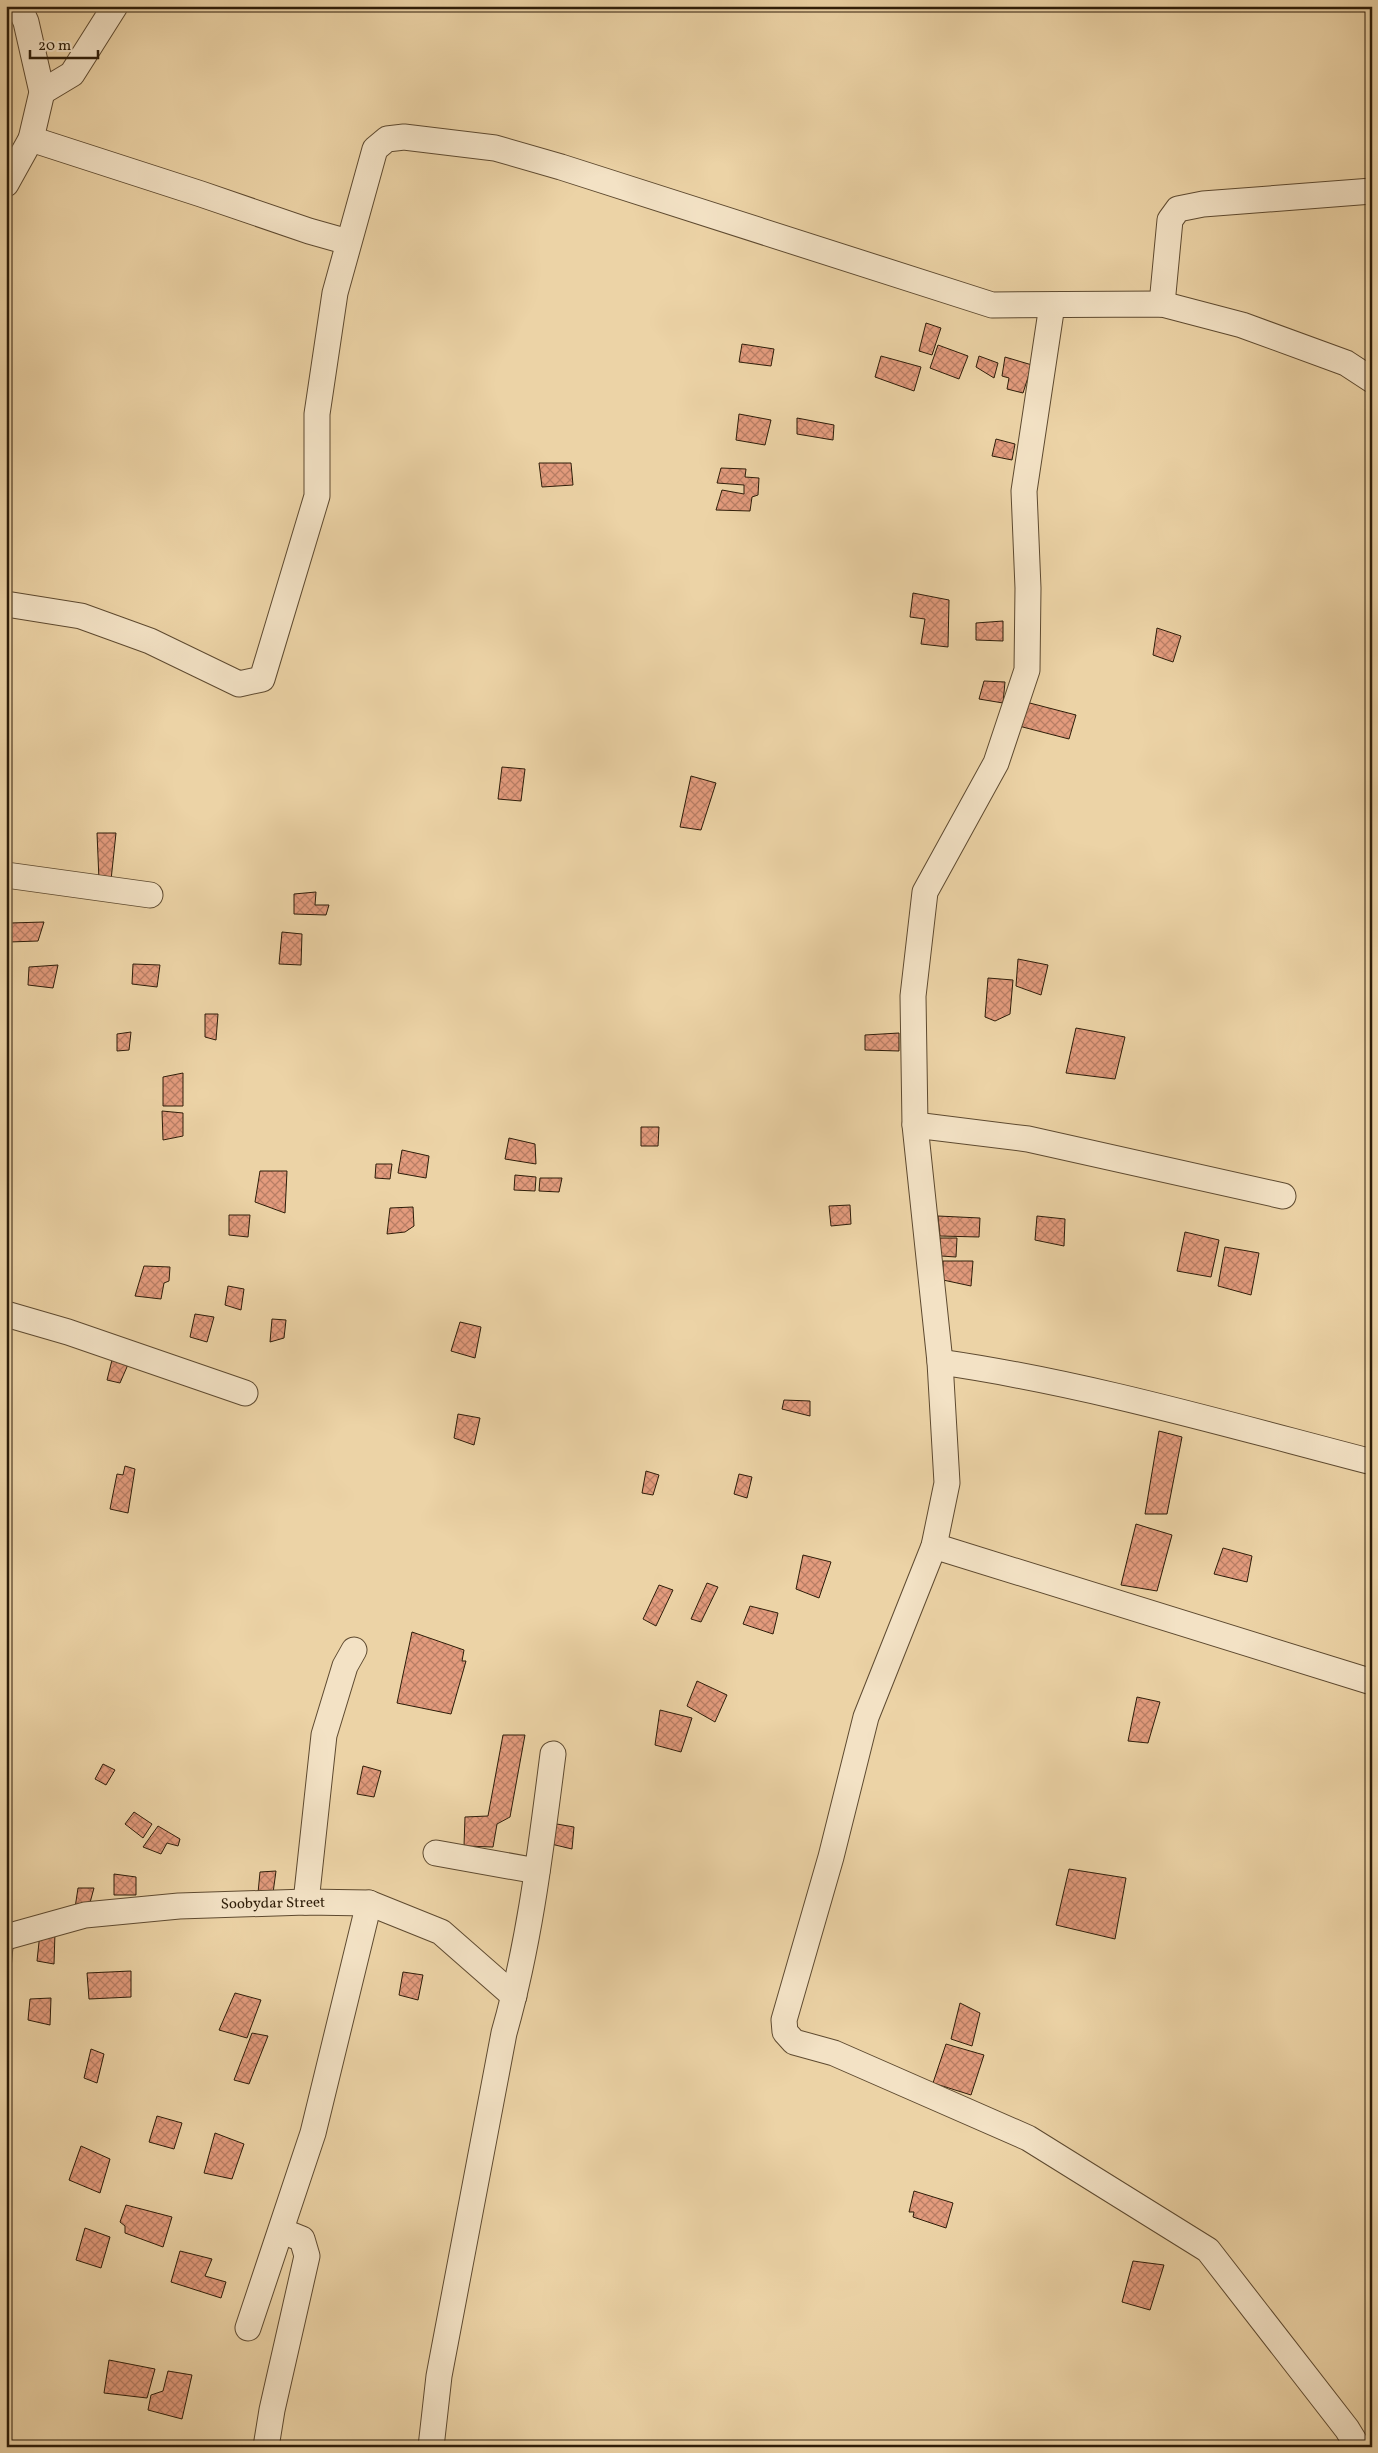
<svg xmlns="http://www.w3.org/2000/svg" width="1378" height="2453" font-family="Vollkorn,serif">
<defs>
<pattern id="building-cross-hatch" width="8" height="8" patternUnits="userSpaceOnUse" patternTransform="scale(1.25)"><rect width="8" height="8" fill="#e39b7d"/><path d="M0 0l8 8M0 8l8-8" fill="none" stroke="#b87e65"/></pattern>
</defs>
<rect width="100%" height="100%" fill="#ecd3a6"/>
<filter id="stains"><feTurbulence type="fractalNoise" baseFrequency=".004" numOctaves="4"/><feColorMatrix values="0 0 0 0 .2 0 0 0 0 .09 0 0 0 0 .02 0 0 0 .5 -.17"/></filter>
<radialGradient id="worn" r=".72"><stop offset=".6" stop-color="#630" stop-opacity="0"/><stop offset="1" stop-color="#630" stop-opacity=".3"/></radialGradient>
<g fill="url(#building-cross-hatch)" stroke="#2e1d09">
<path d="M926,323L941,328L932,355L919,351Z"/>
<path d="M742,344L774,349L771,366L739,362Z"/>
<path d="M938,345L968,356L959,379L930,368Z"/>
<path d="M881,356L921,367L914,391L875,377Z"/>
<path d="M979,356L998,363L994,378L976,367Z"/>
<path d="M1005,357L1032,365L1023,393L1007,389L1009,378L1002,376Z"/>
<path d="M739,414L771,420L765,445L736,440Z"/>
<path d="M797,418L834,425L833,440L797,434Z"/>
<path d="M996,439L1015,444L1012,460L992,456Z"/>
<path d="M539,463H571L573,485L542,487Z"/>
<path d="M721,468L746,469L745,477L759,478L758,495L752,497L750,511L716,510L722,490L744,494V485L717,483Z"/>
<path d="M913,593L949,600L948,647L921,644L925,619L910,617Z"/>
<path d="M1003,621V641L976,640V623Z"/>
<path d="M1157,628L1181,636L1173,662L1153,655Z"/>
<path d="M984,681L1005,682L1003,703L979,699Z"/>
<path d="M1022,701L1076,715L1069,739L1015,725Z"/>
<path d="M502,767L525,769L521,801L498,799Z"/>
<path d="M691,776L716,783L701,830L680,827Z"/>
<path d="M97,833H116L111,880H99Z"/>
<path d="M316,892L315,905H329L326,915L294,914V894Z"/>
<path d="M44,922L38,941L9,942L10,923Z"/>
<path d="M282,932L302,934L301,965L279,964Z"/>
<path d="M1018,959L1048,965L1041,995L1016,986Z"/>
<path d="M133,964L160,965L157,987L132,984Z"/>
<path d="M58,965L53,988L28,985L29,967Z"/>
<path d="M988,978L1013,980L1010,1014L995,1021L985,1017Z"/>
<path d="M205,1014H218L216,1040L205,1037Z"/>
<path d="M1076,1028L1125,1037L1115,1079L1066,1073Z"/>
<path d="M131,1032L129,1050L117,1051V1034Z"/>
<path d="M899,1033V1051L865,1050V1035Z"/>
<path d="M183,1073V1106H163V1077Z"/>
<path d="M162,1111L183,1113V1136L163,1140Z"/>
<path d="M641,1127H659L658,1146H641Z"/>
<path d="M509,1138L535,1144L536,1164L505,1159Z"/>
<path d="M402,1150L429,1156L426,1178L398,1173Z"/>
<path d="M376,1164H392L390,1179L375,1178Z"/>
<path d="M260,1171H287L285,1213L255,1202Z"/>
<path d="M515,1175L536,1177L535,1191L514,1190Z"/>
<path d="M540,1178H562L559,1192L539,1191Z"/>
<path d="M850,1205L851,1224L831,1226L829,1206Z"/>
<path d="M413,1207L414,1226L405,1232L387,1234L390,1208Z"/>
<path d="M229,1215H250L248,1237L229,1235Z"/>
<path d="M938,1216L980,1218L979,1237L940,1236Z"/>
<path d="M1037,1216L1065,1219L1064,1246L1035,1240Z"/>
<path d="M1185,1232L1219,1240L1211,1277L1177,1271Z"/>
<path d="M940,1238H957L956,1257L941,1256Z"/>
<path d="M1225,1247L1259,1253L1251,1295L1218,1286Z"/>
<path d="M943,1261H973L971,1286L943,1280Z"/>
<path d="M144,1266L170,1267L169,1281L164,1283L161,1299L135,1296Z"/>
<path d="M228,1286L244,1289L241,1310L225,1305Z"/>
<path d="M195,1314L214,1317L207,1342L190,1337Z"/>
<path d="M272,1319L286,1320L284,1338L270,1342Z"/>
<path d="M460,1322L481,1327L475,1358L451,1351Z"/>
<path d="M112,1360H130L120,1383L107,1380Z"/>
<path d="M784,1400L810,1401V1416L782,1409Z"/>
<path d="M458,1414L480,1418L474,1445L454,1438Z"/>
<path d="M1159,1431L1182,1437L1167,1514H1145Z"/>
<path d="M125,1466L135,1469L128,1513L110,1509L117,1474L123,1475Z"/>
<path d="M646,1471L659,1475L653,1495L642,1493Z"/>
<path d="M739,1474L752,1477L747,1498L734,1494Z"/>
<path d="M1136,1524L1172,1535L1157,1591L1121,1585Z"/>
<path d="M1223,1548L1252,1556L1247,1582L1214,1574Z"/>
<path d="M803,1555L831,1562L819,1598L796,1589Z"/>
<path d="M707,1583L718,1587L701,1622L691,1619Z"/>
<path d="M659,1585L673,1590L656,1626L643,1619Z"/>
<path d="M750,1606L778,1613L773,1634L743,1624Z"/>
<path d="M412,1632L464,1650L462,1661H466L451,1714L397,1703Z"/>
<path d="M697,1681L727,1695L715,1722L687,1706Z"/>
<path d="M1137,1697L1160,1702L1148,1743L1128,1741Z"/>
<path d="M660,1710L692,1718L681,1752L655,1745Z"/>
<path d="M503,1735H525L510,1817L497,1824L493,1847L464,1846L465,1817L488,1816Z"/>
<path d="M103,1764L115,1770L106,1785L95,1779Z"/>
<path d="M363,1766L381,1771L374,1797L357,1794Z"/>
<path d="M134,1812L152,1824L143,1838L125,1824Z"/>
<path d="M551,1823L574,1827L572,1849L551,1844Z"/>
<path d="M158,1826L180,1839L178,1846L167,1843L161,1854L143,1847Z"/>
<path d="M1069,1869L1126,1878L1115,1939L1056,1925Z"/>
<path d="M276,1871L273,1893H258L260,1872Z"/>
<path d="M114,1874L136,1877V1895H114Z"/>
<path d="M78,1888H94L88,1910L75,1908Z"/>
<path d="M55,1932L54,1964L37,1961L40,1933Z"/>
<path d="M6,1945L13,1946L10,1982H6Z"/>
<path d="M131,1971V1997L89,1999L87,1973Z"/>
<path d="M403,1972L423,1975L418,2000L399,1995Z"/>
<path d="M235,1993L261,2000L247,2038L219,2030Z"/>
<path d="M51,1998L50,2025L28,2020L30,1999Z"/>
<path d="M960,2003L980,2013L972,2046L951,2039Z"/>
<path d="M252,2033L268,2036L249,2084L234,2080Z"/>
<path d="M946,2044L984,2055L971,2095L933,2083Z"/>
<path d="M91,2049L104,2054L97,2083L84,2078Z"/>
<path d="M157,2116L182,2123L174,2149L149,2142Z"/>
<path d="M215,2133L244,2144L232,2179L204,2173Z"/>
<path d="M81,2146L110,2159L100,2193L69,2180Z"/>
<path d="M914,2191L953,2203L946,2228L913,2217L914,2212H909Z"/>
<path d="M126,2205L172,2217L163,2247L125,2233V2226L120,2222Z"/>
<path d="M85,2228L110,2237L101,2268L76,2260Z"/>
<path d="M180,2251L212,2259L205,2276L226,2282L221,2298L171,2282Z"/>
<path d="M1133,2261L1164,2265L1150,2310L1122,2302Z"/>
<path d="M109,2360L155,2369L147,2398L104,2393Z"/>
<path d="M168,2371L192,2375L182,2419L148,2410L151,2395L163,2391Z"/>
</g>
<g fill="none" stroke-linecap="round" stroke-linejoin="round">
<g stroke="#5e4a30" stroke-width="27">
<g id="minor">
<path d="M42,92L72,74L115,6"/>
<path d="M31,139L201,194L309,231L348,242"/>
<path d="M6,184L31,139L42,92L26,22L19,6"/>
<path d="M1162,304L1170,220L1178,209L1203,204L1372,191"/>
<path d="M1052,305L1024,491L1028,588L1027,670L996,763L925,892L913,996L915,1125L940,1362L947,1483L934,1546L866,1717L831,1857L784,2020L785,2032L794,2042L834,2053L1028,2138L1208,2250L1347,2429L1358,2447"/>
<path d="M6,604L81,616L150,641L239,684L262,679L317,496V414L335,293L375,149L387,139L404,137L495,148L561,167L992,305L1162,304L1242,325L1346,363L1372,380"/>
<path d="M6,875L150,895"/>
<path d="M915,1125L1028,1139L1283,1196"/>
<path d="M6,1314L68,1332L245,1393"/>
<path d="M940,1362C1086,1383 1229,1425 1372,1462"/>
<path d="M934,1546L1372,1682"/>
<path d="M436,1853L537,1871"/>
<path d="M306,1902L324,1735L345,1666L354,1650"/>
<path d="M6,1937L85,1915L179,1906L306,1902L369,1903L441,1932L514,1996"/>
<path d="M248,2328L313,2133L369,1903"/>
<path d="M266,2447L272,2410L307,2256L302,2239L282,2231"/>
<path d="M431,2447L439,2376L504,2033C530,1942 541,1847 553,1754"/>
</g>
</g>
<use href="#minor" stroke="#f3e2c5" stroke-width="25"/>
</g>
<g text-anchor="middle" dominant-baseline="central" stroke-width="4" stroke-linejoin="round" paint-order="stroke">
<g font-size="15" fill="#2e1d09" stroke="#f3e2c5">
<text transform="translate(273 1904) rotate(-1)">Soobydar Street</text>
</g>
</g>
<rect width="1378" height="2453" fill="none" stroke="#ecd3a6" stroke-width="25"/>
<rect x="8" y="8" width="1363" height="2438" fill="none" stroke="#2e1d09" stroke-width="2.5"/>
<rect x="12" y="12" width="1353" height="2428" fill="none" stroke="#2e1d09"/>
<path d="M30 50v8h68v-8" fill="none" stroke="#2e1d09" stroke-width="2.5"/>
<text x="38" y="50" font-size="15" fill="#2e1d09" stroke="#f3e2c5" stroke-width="4" paint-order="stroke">20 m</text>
<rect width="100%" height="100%" filter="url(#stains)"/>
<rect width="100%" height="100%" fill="url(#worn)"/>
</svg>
